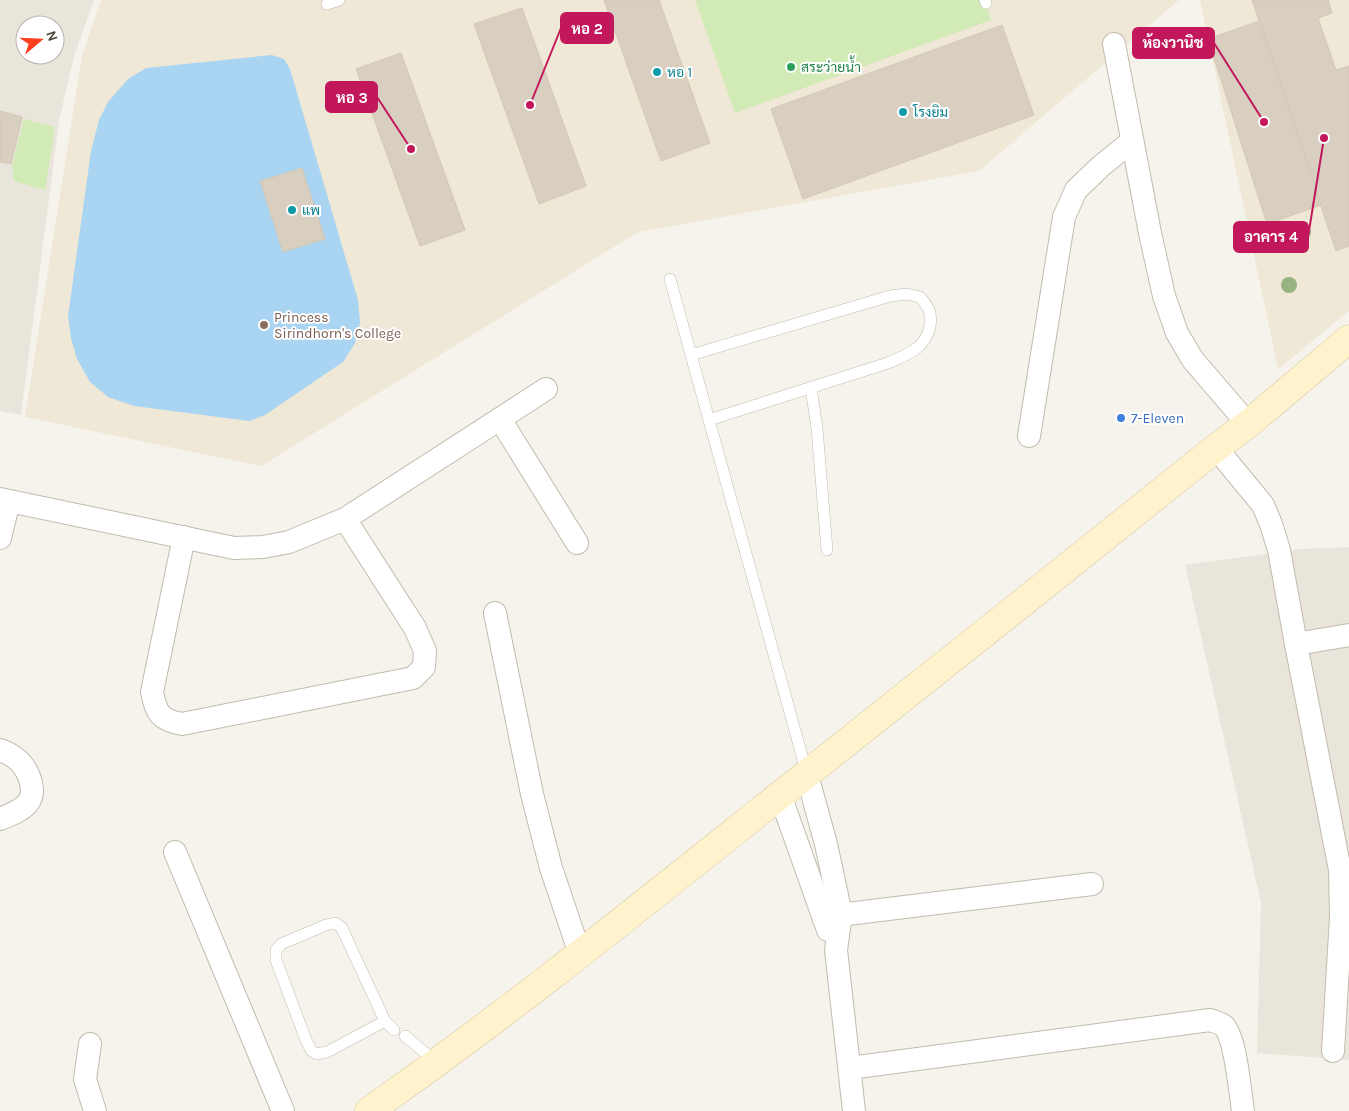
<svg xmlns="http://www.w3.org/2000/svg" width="1349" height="1111" font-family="Karla,Sarabun,sans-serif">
<rect width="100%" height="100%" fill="#f6f3ec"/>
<g fill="#eae5da" fill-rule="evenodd">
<path d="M0,0H94L74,56L59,121L21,415L0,411ZM25,25H55V55H25Z"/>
<path d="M1349,547V1060L1257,1053L1261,903L1185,565L1301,549Z"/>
</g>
<g fill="#efe8d6">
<path d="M101,0H1179L979,171L638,232L261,466L25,417L82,56Z"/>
<path d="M1200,0H1349V311L1278,369Z"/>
</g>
<g fill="#d2eab5">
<path d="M695,0H984L991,20L735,113Z"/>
<path d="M24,119L55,127L45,190L14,181L12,165Z"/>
</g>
<path fill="#a9d4f2" d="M272,55L284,59L290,69L358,300L360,323L355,343L343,362L265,415L249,421L134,406L108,397L90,382L77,359L71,338L68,316L91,151L99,120L108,102L128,79L146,68Z"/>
<g fill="#d8cfc1" stroke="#d3c7b4">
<path d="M604,0H659L710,143L661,161Z"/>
<path d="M1252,0H1328L1332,13L1318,18L1336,70L1349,66V246L1336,251Z"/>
<path d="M522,8L586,186L539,204L474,24Z"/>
<path d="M1259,21L1321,205L1267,224L1208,39Z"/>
<path d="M1002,25L1034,115L803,199L771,109Z"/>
<path d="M401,53L465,230L420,246L356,69Z"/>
<path d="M0,111L22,117L11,164L0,162Z"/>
<path d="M302,168L325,239L283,252L260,181Z"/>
</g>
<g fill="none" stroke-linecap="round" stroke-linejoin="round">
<g stroke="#c2bbae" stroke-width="12">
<g id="service">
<path d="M985,0L986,3"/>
<path d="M327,4L339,0"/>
<path d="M670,279L807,774"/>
<path d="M691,355L890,296L907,294L920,297C923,301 927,305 929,310C931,315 931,321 930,326C926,348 907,355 888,363L709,420"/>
<path d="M811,388L817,428L827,550"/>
<path d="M385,1021L327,1052L316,1054L311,1050L306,1040L276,960V950L281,944L326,925L335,923L342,928L345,935L385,1021L394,1030"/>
<path d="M405,1036L436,1062"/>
</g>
</g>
<g stroke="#c2bbae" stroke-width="24">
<g id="minor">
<path d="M1114,44L1150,233L1164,296L1177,333L1193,360L1248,424"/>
<path d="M500,419L577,543"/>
<path d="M1029,436L1064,217L1076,190L1101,166L1132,141"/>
<path d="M1216,448L1263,505L1271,524L1279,550L1296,644L1340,870L1341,917L1333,1051"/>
<path d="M0,499L234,548L263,547L289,542L345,519L546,389"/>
<path d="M184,537L152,692C156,713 160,720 182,724L413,678L424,667L425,651L415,628L345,519"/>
<path d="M0,538L9,501"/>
<path d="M495,613L532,794L551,868L580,954"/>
<path d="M1296,644L1349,635"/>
<path d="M0,750C5,752 10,754 14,757C27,766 38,789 28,803C21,811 10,815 0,819"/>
<path d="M807,775L826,844L841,914L836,950L854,1111"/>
<path d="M780,795L828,930"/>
<path d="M175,852L283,1111"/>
<path d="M823,917L1092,884"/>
<path d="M90,1044L85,1079L95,1111"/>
<path d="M850,1068L1210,1020C1215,1022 1221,1023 1224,1026C1236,1039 1240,1092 1243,1111"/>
</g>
</g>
<g stroke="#d6c79b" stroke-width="29">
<path id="secondary" d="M369,1111C503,1017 631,914 759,812C912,691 1064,570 1216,448L1248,424L1349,339"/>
</g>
<use href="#service" stroke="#fff" stroke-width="11"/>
<use href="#minor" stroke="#fff" stroke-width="22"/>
<use href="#secondary" stroke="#fff3cd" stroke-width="28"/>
</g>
<g fill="#97b381">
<circle cx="1303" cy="232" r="8"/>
<circle cx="1289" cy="285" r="8"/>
</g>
<circle fill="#2e9e5b" stroke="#fff" stroke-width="2" cx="791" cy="67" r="5"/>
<g fill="#0f9aa8" stroke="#fff" stroke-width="2">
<circle cx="657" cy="72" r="5"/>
<circle cx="903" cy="112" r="5"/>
<circle cx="292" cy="210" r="5"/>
</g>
<circle fill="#8d6e63" stroke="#fff" stroke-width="2" cx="264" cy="325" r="5"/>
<circle fill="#3f7fe0" stroke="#fff" stroke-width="2" cx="1121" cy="418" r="5"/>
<g text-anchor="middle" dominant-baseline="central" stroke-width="4" stroke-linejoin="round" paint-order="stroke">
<g font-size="14" fill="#27864d" stroke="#fff" text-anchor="start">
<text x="801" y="67">สระว่ายน้ำ</text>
</g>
<g font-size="14" fill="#0d838f" stroke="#fff" text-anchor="start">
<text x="667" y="72">หอ 1</text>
<text x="913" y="112">โรงยิม</text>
<text x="302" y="210">แพ</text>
</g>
<g font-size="14" fill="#785e54" stroke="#fff" text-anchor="start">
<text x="274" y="317">Princess<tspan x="274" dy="16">Sirindhorn's College</tspan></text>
</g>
<g font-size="14" fill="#366cbe" stroke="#fff" text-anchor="start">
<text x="1131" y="418">7-Eleven</text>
</g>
</g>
<path fill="none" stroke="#c2185b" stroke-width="2" d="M530 105L561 28M1264 122L1214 43M411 149L377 97M1324 138L1308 237"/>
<g fill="#c2185b" stroke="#fff" stroke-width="2">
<circle cx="530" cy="105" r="5"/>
<circle cx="1264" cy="122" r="5"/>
<circle cx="411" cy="149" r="5"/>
<circle cx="1324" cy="138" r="5"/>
</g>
<g fill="#c2185b" stroke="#c2185b" stroke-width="2">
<rect x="561" y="13" width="52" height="30" rx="5"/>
<rect x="1133" y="28" width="81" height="30" rx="5"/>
<rect x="326" y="82" width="51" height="30" rx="5"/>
<rect x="1234" y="222" width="74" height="30" rx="5"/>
</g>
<g font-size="15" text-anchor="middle" font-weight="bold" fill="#fff">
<text x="587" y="34">หอ 2</text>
<text x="1173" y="48">ห้องวานิช</text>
<text x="352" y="103">หอ 3</text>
<text x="1271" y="242">อาคาร 4</text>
</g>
<g transform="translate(40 40) rotate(71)"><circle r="24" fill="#ffffff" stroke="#b7b4b0"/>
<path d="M0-4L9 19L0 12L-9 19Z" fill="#fc3f1d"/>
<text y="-8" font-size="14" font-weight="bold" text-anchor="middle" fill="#4b4439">N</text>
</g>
</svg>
